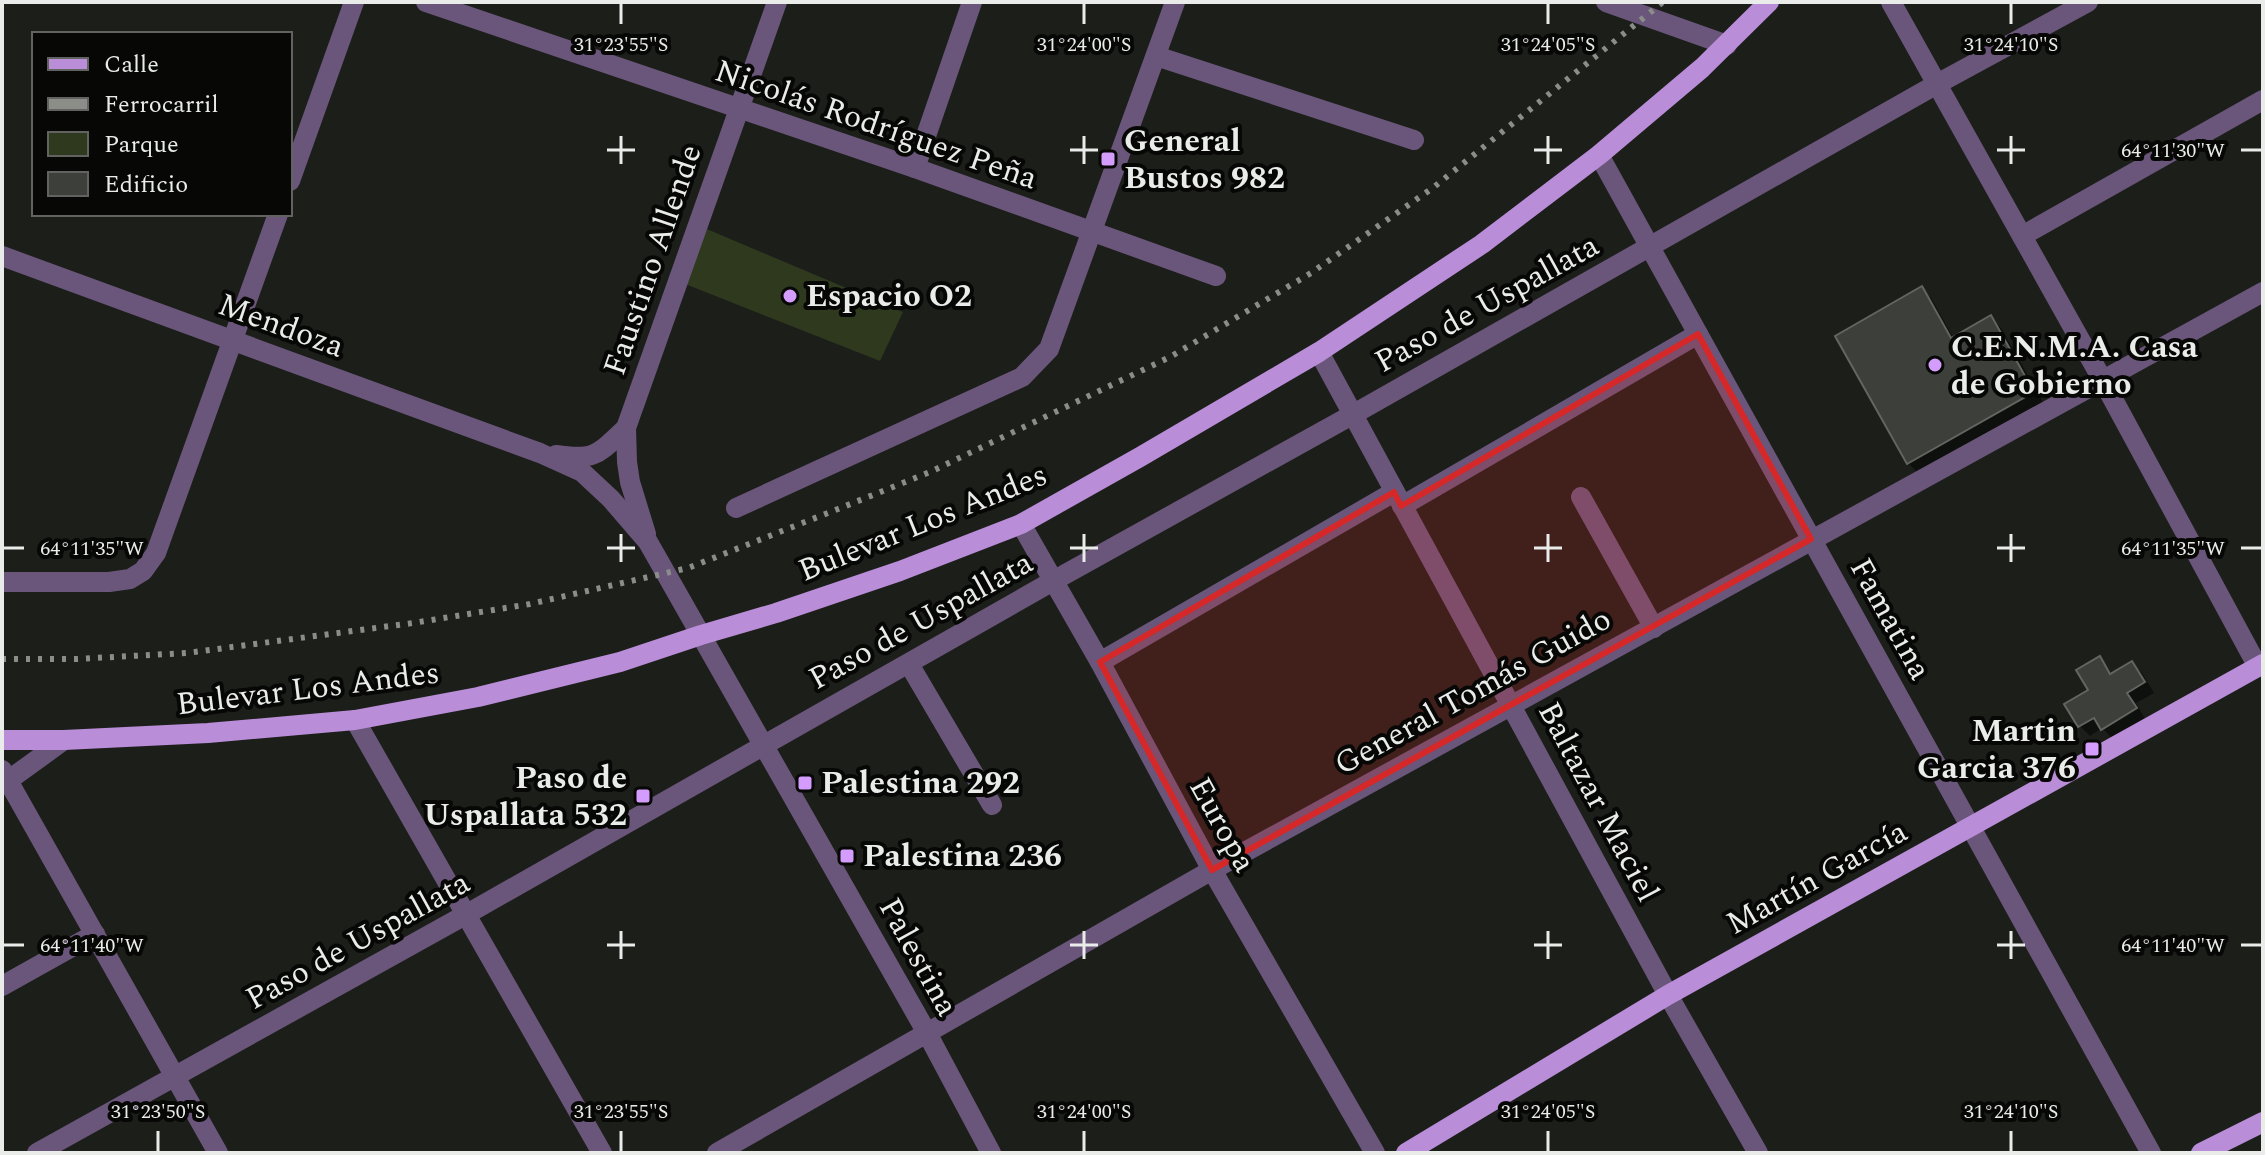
<svg xmlns="http://www.w3.org/2000/svg" width="2265" height="1155" font-family="Spectral,serif">
<rect width="100%" height="100%" fill="#1c1e1a"/>
<path fill="#2e391d" d="M695,224L903,312L880,361L675,280Z"/>
<g fill="#0007">
<path d="M1922,289L1931,298L1954,339L1991,318L2001,328L2043,402L1918,473L1908,463Z"/>
<path d="M2100,659L2113,675L2132,663L2142,673L2154,693L2136,703L2145,719L2112,738L2102,728L2090,736L2080,726L2067,705L2090,691Z"/>
</g>
<g fill="#3d3f3b" stroke="#626560" stroke-width="2">
<path d="M1922,286L1951,338L1991,315L2034,392L1907,464L1835,336Z"/>
<path d="M2100,656L2110,674L2132,661L2145,682L2127,693L2137,708L2101,730L2094,718L2078,727L2064,704L2088,690L2076,670Z"/>
</g>
<g fill="none" stroke-linecap="round" stroke-linejoin="round">
<g stroke="#6a567a" stroke-width="20">
<path d="M426,2L915,168L1216,276"/>
<path d="M1606,2L1727,45"/>
<path d="M1891,2L2102,379L2258,667"/>
<path d="M1156,56L1414,140"/>
<path d="M1599,155L2151,1153"/>
<path d="M915,168L972,2"/>
<path d="M290,181L354,2"/>
<path d="M2022,236L2263,100"/>
<path d="M2,256L540,453L582,472L611,499L648,542L927,1033L991,1153"/>
<path d="M1319,352L1668,995L1758,1153"/>
<path d="M556,455C596,461 598,454 626,428"/>
<path d="M1581,497L1654,628"/>
<path d="M1402,506L1698,334"/>
<path d="M736,508L1022,377L1049,349L1175,2"/>
<path d="M1021,524L1100,662L1212,870L1375,1153"/>
<path d="M646,534L630,482L627,462L626,428L777,2"/>
<path d="M2,582H109L130,579L143,571L156,553L278,214"/>
<path d="M1100,662L1394,492"/>
<path d="M909,664L992,805"/>
<path d="M355,720L602,1153"/>
<path d="M2,770L218,1153"/>
<path d="M2,785L64,740"/>
<path d="M2,986L95,934"/>
<path d="M37,1153L467,914L1053,581L1352,415L1937,84L2088,2"/>
<path d="M717,1153L1212,870L2263,292"/>
</g>
<g stroke="#b98dd8" stroke-width="20">
<path d="M2,740H64L208,733L355,720L478,697L620,662L701,635L776,613L900,571L1021,524L1140,457L1319,352L1482,244L1599,155L1702,68L1769,2"/>
<path d="M1406,1153L1668,995L2263,664"/>
<path d="M2201,1153L2263,1122"/>
</g>
<path stroke="#8b8d89" stroke-width="6" stroke-dasharray="4 8" stroke-linecap="butt" d="M2,659H76L187,653L413,623L530,604L688,568L838,509L930,472L1170,357L1311,273L1434,187L1663,2"/>
</g>
<path fill="#d62828" fill-opacity="0.2" stroke="#d62828" stroke-width="6" stroke-linejoin="round" d="M1698,334L1811,539L1212,870L1100,662L1394,492L1401,506Z"/>
<path fill="none" stroke="#eaece9" stroke-width="3" d="M621,4V24M1084,4V24M1548,4V24M2011,4V24M621,136V164M1084,136V164M1548,136V164M2011,136V164M607,150H635M1070,150H1098M1534,150H1562M1997,150H2025M2241,150H2261M621,534V562M1084,534V562M1548,534V562M2011,534V562M4,548H24M607,548H635M1070,548H1098M1534,548H1562M1997,548H2025M2241,548H2261M621,931V959M1084,931V959M1548,931V959M2011,931V959M4,945H24M607,945H635M1070,945H1098M1534,945H1562M1997,945H2025M2241,945H2261M158,1131V1151M621,1131V1151M1084,1131V1151M1548,1131V1151M2011,1131V1151"/>
<g fill="#d49cfc" stroke="#070806" stroke-width="3">
<rect x="1100" y="151" width="16" height="16" rx="4"/>
<circle cx="790" cy="296" r="8"/>
<circle cx="1935" cy="365" r="8"/>
<rect x="2084" y="741" width="16" height="16" rx="4"/>
<rect x="797" y="775" width="16" height="16" rx="4"/>
<rect x="635" y="788" width="16" height="16" rx="4"/>
<rect x="839" y="848" width="16" height="16" rx="4"/>
</g>
<g text-anchor="middle" dominant-baseline="central" stroke-width="8" stroke-linejoin="round" paint-order="stroke">
<g font-size="32" fill="#eaece9" stroke="#070806">
<text transform="translate(876 125) rotate(19)">Nicolás Rodríguez Peña</text>
<text transform="translate(653 260) rotate(-71)">Faustino Allende</text>
<text transform="translate(1487 304) rotate(-29)">Paso de Uspallata</text>
<text transform="translate(281 326) rotate(20)">Mendoza</text>
<text transform="translate(923 523) rotate(-22)">Bulevar Los Andes</text>
<text transform="translate(1890 619) rotate(61)">Famatina</text>
<text transform="translate(921 621) rotate(-29)">Paso de Uspallata</text>
<text transform="translate(308 689) rotate(-7)">Bulevar Los Andes</text>
<text transform="translate(1473 692) rotate(-29)">General Tomás Guido</text>
<text transform="translate(1598 802) rotate(62)">Baltazar Maciel</text>
<text transform="translate(1222 825) rotate(61)">Europa</text>
<text transform="translate(1817 878) rotate(-29)">Martín García</text>
<text transform="translate(358 941) rotate(-29)">Paso de Uspallata</text>
<text transform="translate(918 957) rotate(61)">Palestina</text>
</g>
<g font-size="32" font-weight="bold" fill="#eaece9" stroke="#070806" text-anchor="start">
<text x="1124" y="141">General<tspan x="1124" dy="37">Bustos 982</tspan></text>
<text x="806" y="296">Espacio O2</text>
<text x="1951" y="347">C.E.N.M.A. Casa<tspan x="1951" dy="37">de Gobierno</tspan></text>
<text x="2076" y="731" text-anchor="end">Martin<tspan x="2076" dy="37">Garcia 376</tspan></text>
<text x="627" y="778" text-anchor="end">Paso de<tspan x="627" dy="37">Uspallata 532</tspan></text>
<text x="821" y="783">Palestina 292</text>
<text x="863" y="856">Palestina 236</text>
</g>
</g>
<g font-size="20" text-anchor="middle" fill="#eaece9" stroke="#070806" stroke-width="8" stroke-linejoin="round" paint-order="stroke">
<text x="621" y="51">31°23'55"S</text>
<text x="1084" y="51">31°24'00"S</text>
<text x="1548" y="51">31°24'05"S</text>
<text x="2011" y="51">31°24'10"S</text>
<text x="2173" y="157">64°11'30"W</text>
<text x="2173" y="555">64°11'35"W</text>
<text x="92" y="555">64°11'35"W</text>
<text x="2173" y="952">64°11'40"W</text>
<text x="92" y="952">64°11'40"W</text>
<text x="158" y="1118">31°23'50"S</text>
<text x="621" y="1118">31°23'55"S</text>
<text x="1084" y="1118">31°24'00"S</text>
<text x="1548" y="1118">31°24'05"S</text>
<text x="2011" y="1118">31°24'10"S</text>
</g>
<rect width="2265" height="1155" fill="none" stroke="#eaece9" stroke-width="8"/>
<rect x="32" y="32" width="260" height="184" fill="#070806" stroke="#626361" stroke-width="2"/>
<rect x="48" y="58" width="40" height="12" fill="#b98dd8" stroke="#626361" stroke-width="2"/>
<text x="104" y="72" font-size="24" fill="#eaece9">Calle</text>
<rect x="48" y="98" width="40" height="12" fill="#8b8d89" stroke="#626361" stroke-width="2"/>
<text x="104" y="112" font-size="24" fill="#eaece9">Ferrocarril</text>
<rect x="48" y="132" width="40" height="24" fill="#2e391d" stroke="#626361" stroke-width="2"/>
<text x="104" y="152" font-size="24" fill="#eaece9">Parque</text>
<rect x="48" y="172" width="40" height="24" fill="#3d3f3b" stroke="#626361" stroke-width="2"/>
<text x="104" y="192" font-size="24" fill="#eaece9">Edificio</text>
</svg>
